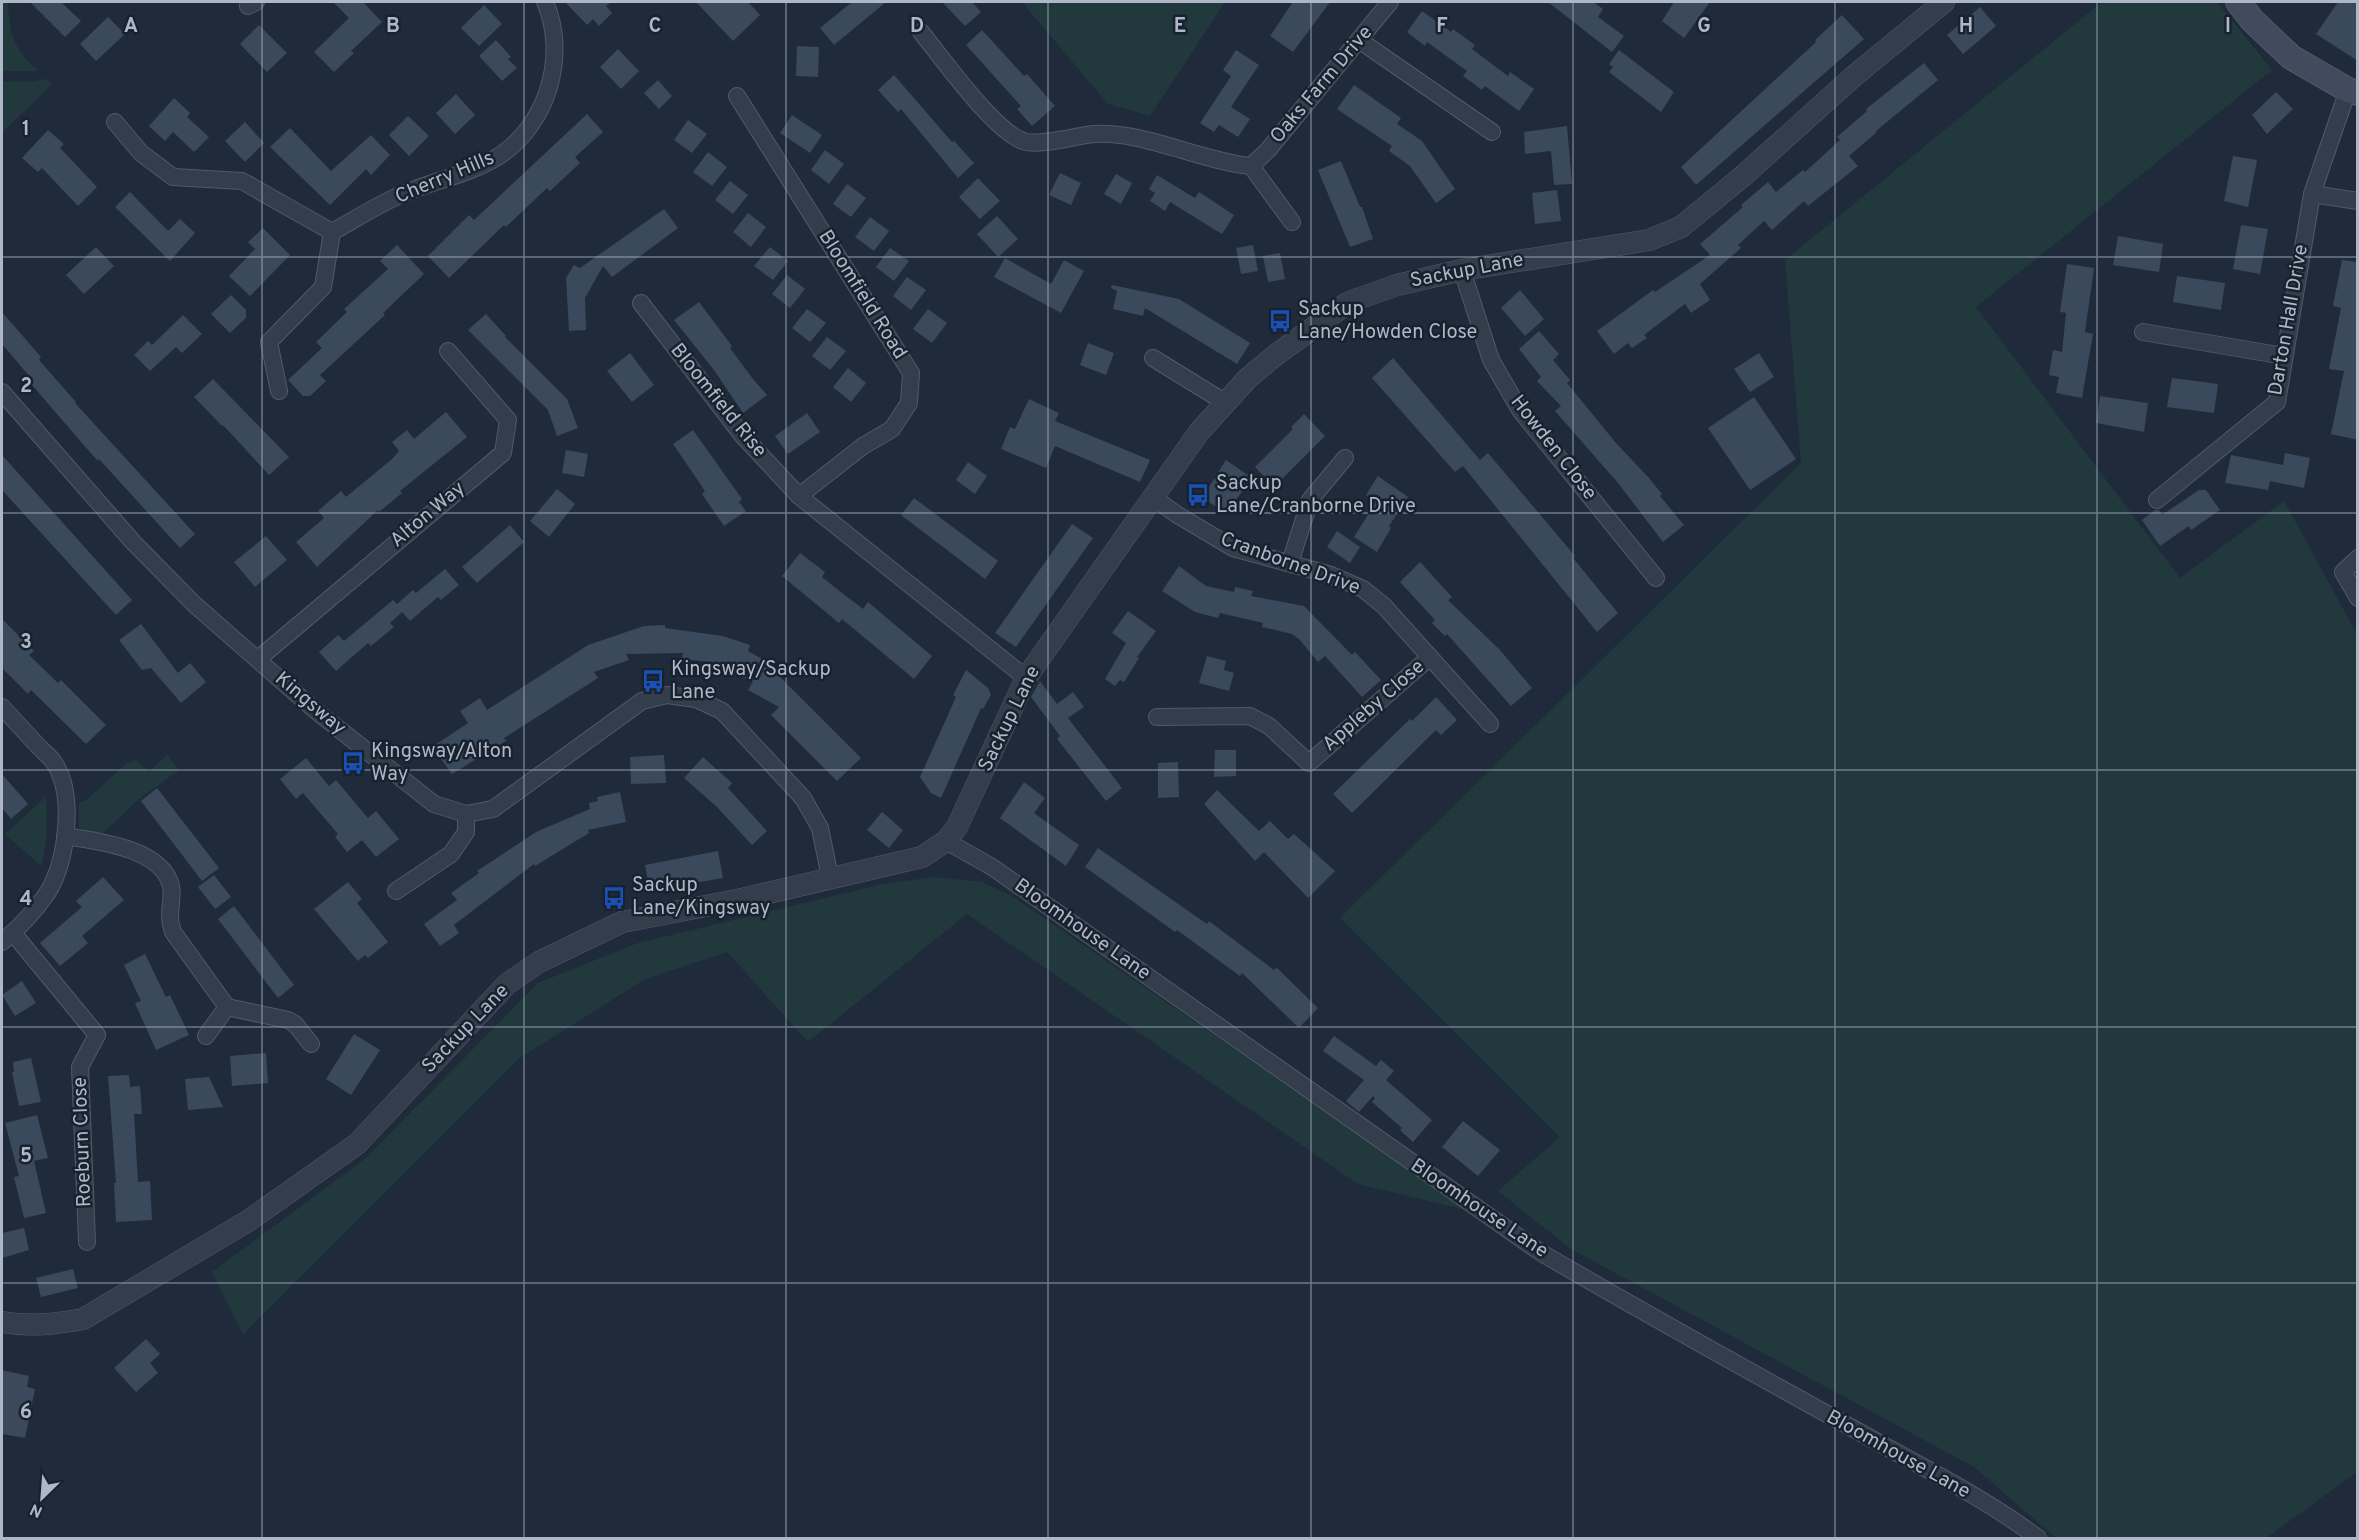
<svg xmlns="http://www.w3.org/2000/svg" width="2359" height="1540" font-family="Overpass,sans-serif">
<rect width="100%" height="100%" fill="#1f2b3b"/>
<g fill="#21393c">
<path d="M2,2H8C9,34 13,48 38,71H2Z"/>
<path d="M1022,2H1225L1150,116L1108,104Z"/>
<path d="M2102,2H2217L2272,70L1976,307L2180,578L2284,501L2357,634V1472L2266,1538H2056L1974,1467L1571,1249L1498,1191L1560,1137L1340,918L1801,463L1785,260Z"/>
<path d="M46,79L52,84L2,133V81L28,82Z"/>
<path d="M167,755L179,770L139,799L101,835L89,834L79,828V802L85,801L126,764L136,760L149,772Z"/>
<path d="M46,797C48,821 47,843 41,866L5,834Z"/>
<path d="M932,877L982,882L1012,896L1470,1211L1358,1184L967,914L808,1042L727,952L645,979L517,1060L243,1334L212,1272L366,1158L538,983L638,943L879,885Z"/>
</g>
<g fill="#3a495b">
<path d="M30,2H61L81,21L65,37Z"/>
<path d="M333,2H363L382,22L351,51L354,53L334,72L314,52L349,18Z"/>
<path d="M565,2H611L606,6L612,13L599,26L593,19L587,25Z"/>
<path d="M696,2H748L760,15L733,41Z"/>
<path d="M852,2H886L834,45L820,28Z"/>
<path d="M942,2H972L981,12L965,26Z"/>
<path d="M1293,2H1330L1293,52L1270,36Z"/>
<path d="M1548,2H1593L1603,9L1598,17L1624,36L1612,52Z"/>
<path d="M1674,2H1710L1684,38L1662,21Z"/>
<path d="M2338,2H2358V61L2316,34Z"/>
<path d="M484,5L502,24L479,46L461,28Z"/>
<path d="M1980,7L1996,26L1963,54L1947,35Z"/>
<path d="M1422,11L1451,32L1453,29L1475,45L1472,49L1508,76L1510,72L1534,89L1519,111L1485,86L1482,90L1463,76L1467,71L1427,42L1425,46L1407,32Z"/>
<path d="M1842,15L1864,39L1696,185L1681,167L1816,42L1815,40Z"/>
<path d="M108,17L125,34L96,61L80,44Z"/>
<path d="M259,25L287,53L267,72L240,44Z"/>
<path d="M982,30L1024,76L1027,74L1055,106L1032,126L1017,109L1021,106L966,45Z"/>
<path d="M496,40L511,57L508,59L517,68L502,81L479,56Z"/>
<path d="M797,46L819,47L818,77L796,76Z"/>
<path d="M618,49L639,71L621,89L600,67Z"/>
<path d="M1236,50L1259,65L1231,107L1250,119L1238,137L1219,125L1214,132L1200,123L1231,76L1223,70Z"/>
<path d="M1619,50L1674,92L1661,112L1609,72L1613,67L1609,64Z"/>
<path d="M1924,63L1938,80L1876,131L1877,132L1849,156L1858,166L1808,206L1804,201L1772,230L1764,221L1738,245L1741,248L1700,284L1710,300L1691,313L1685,304L1644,335L1647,338L1632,348L1628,343L1614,354L1597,331L1653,290L1655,292L1710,255L1700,244L1743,207L1741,205L1768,182L1776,192L1803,170L1805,172L1840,140L1837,137L1867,111L1866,109Z"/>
<path d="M894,75L952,142L954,141L974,163L958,178L901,109L898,112L878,90Z"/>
<path d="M658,80L672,96L659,109L644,93Z"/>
<path d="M1354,85L1401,118L1397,124L1422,141L1455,189L1436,203L1410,166L1389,151L1392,146L1337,109Z"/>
<path d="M2276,92L2293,109L2267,134L2252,115Z"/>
<path d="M456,94L475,115L455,134L436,113Z"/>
<path d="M174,98L190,113L187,117L209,137L194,152L173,132L165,141L149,126Z"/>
<path d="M587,114L603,132L575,157L580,163L550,191L547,188L506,227L504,225L449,278L428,256L469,215L474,220Z"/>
<path d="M792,115L822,135L810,153L780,133Z"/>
<path d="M408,116L429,136L409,156L389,135Z"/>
<path d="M688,120L707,134L692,153L674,140Z"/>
<path d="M245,122L264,143L245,162L225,141Z"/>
<path d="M1567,126L1572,184L1554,185L1551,151L1525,154L1524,132Z"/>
<path d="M290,128L331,171L371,135L390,155L371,175L366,169L330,205L270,147Z"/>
<path d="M48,130L64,144L60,148L97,187L78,206L42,168L38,172L22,158Z"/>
<path d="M825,150L844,164L829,184L811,170Z"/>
<path d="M708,152L727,167L712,186L693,172Z"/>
<path d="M2233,156L2257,160L2248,207L2224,201Z"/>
<path d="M1341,161L1360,207H1362L1373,239L1350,247L1318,170Z"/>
<path d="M1060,173L1081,183L1071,205L1049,195Z"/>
<path d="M1116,174L1132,183L1121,204L1104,194Z"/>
<path d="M1157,175L1195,198L1199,192L1234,215L1222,234L1170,202L1165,211L1150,201L1155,193L1149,189Z"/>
<path d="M978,178L1000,201L980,219L959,197Z"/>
<path d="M730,181L748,195L733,214L715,200Z"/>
<path d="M847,184L866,198L851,217L833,204Z"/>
<path d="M1557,190L1561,221L1535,224L1532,193Z"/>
<path d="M130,192L168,231L180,219L195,233L170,261L115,207Z"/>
<path d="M664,209L678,228L612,277L603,266L585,298L586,330L569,331L566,278L574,265L580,268Z"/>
<path d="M748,213L766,227L751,247L733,232Z"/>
<path d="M997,216L1018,239L998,257L977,234Z"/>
<path d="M870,217L889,231L874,251L855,237Z"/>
<path d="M2241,225L2268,229L2260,274L2233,269Z"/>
<path d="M263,228L290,255L250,296L229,276L255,249L248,242Z"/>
<path d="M2118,236L2163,244L2159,272L2113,265Z"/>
<path d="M397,245L424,274L383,313L385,315L320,375L326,381L310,396H303L288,380L322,348L316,342L347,312L344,309L388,269L380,261Z"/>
<path d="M1253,245L1258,271L1241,274L1236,248Z"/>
<path d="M96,247L114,266L84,294L66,275Z"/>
<path d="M770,247L788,261L773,280L754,266Z"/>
<path d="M890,248L909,261L894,281L876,267Z"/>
<path d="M1280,253L1285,279L1268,282L1263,256Z"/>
<path d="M1005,258L1051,284L1064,260L1084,271L1061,313L994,277Z"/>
<path d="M2342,260L2358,262V440L2331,434L2344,371L2329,369L2341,308L2333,306Z"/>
<path d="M2067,264L2094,268L2085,332L2093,334L2082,398L2056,393L2059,377L2049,375L2053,350L2062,352L2066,313L2060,312Z"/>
<path d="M787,275L805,289L790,308L772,294Z"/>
<path d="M2177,276L2225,283L2221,310L2173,302Z"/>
<path d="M907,277L926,290L911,310L893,296Z"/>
<path d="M1112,285L1179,299L1250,343L1237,364L1145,308L1143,316L1113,309L1117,291L1111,288Z"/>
<path d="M1520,290L1544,319L1525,336L1501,308Z"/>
<path d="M231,295L246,310V318L230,333L211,314Z"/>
<path d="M699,302L732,346L730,348L753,379L767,395L743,413L714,370L674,320Z"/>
<path d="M807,309L826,323L810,342L792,328Z"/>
<path d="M928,309L947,323L932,343L913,329Z"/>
<path d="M2,312L41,357L39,360L76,402L75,403L195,534L180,548L99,459L98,461L81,442L27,379L30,377L2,344Z"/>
<path d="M486,314L506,336L505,337L567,399L578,428L557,436L548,410L468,330Z"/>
<path d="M183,315L202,334L182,353L176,347L150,371L134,355L148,341L152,345Z"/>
<path d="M1539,331L1559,354L1553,360L1570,380L1567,383L1616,443L1649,478L1662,494L1660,496L1684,525L1663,542L1618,483L1555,411L1561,406L1537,381L1541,377L1519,349Z"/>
<path d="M827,337L846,351L830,370L812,356Z"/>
<path d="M1088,343L1114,353L1106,375L1080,365Z"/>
<path d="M630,353L654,385L632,402L607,371Z"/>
<path d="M1759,353L1774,377L1750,392L1734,369Z"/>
<path d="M1393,358L1480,460L1488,453L1575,556L1573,558L1618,613L1597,632L1463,466L1455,472L1372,378Z"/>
<path d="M848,368L866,383L851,402L833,387Z"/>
<path d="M2172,378L2218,384L2214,413L2167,407Z"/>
<path d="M213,379L289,457L269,475L223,425L222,426L194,397Z"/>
<path d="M2100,396L2148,403L2144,432L2096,423Z"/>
<path d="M1754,397L1796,459L1750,490L1708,428Z"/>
<path d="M1029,399L1059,413L1055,421L1150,460L1140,482L1055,446L1046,468L1001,449L1010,427L1015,429Z"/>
<path d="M446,412L467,437L400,491L402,493L379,512L378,510L317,567L296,542L324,518L318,511L341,491L346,497L392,459L399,451L392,442L407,430L414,439Z"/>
<path d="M807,413L820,432L788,454L775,436Z"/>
<path d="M1304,414L1325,436L1274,487L1255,467L1293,429L1291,427Z"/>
<path d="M693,430L742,499L739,502L746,511L724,526L702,494L705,491L673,444Z"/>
<path d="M566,450L588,454L584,477L562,473Z"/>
<path d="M2285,453L2310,458L2304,488L2270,481L2268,490L2225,483L2231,455L2283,465Z"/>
<path d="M2,455L132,600L116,615L2,490Z"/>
<path d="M1226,460L1252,478L1226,513L1202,498Z"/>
<path d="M968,462L987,476L975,494L956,480Z"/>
<path d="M1378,476L1408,497L1389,526L1391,528L1377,552L1354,537L1376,502L1366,495Z"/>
<path d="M557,489L575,504L549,537L530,521Z"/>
<path d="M2199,490H2206L2220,510L2191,530L2189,526L2160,546L2142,520L2155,510H2159L2162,515Z"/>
<path d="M914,498L998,561L985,579L901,515Z"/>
<path d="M1072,524L1093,538L1016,647L995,633Z"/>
<path d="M510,525L524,542L477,583L462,567Z"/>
<path d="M1337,531L1360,547L1350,563L1327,547Z"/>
<path d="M266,536L287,560L255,587L234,562Z"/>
<path d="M800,553L825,572L822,577L842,593L863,609L868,602L932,656L914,679L842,619L839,623L782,576Z"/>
<path d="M1420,562L1452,597L1448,600L1500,650L1532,688L1511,706L1447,634L1445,636L1432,623L1435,620L1400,582Z"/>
<path d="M1179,566L1206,586L1234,592L1235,587L1253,591L1251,596L1304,606L1352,655L1355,652L1381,680L1362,697L1325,656L1318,662L1300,640L1292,634L1262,627L1263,623L1220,613L1218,618L1195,612L1162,591Z"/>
<path d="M445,569L459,585L441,600L438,597L410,621L402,612L390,623L394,627L371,646L368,643L336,671L319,652L338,635L344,641L393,600L397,604L413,590L416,593Z"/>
<path d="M1128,611L1156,631L1137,657L1139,658L1124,682L1120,680L1115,686L1105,679L1126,643L1112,633Z"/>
<path d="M2,619L34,651L29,655L58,683L61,680L106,725L86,744L31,690L28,694L2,668Z"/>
<path d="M141,624L178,673L190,663L206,682L181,703L151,668L142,670L119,640Z"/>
<path d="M665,625V628L723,636L750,645L748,651L785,672L781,678L861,758L837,781L771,715L779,707L748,690L753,681L717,669L720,663L682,659L683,653L626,654L629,660L594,672L598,678L504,738L506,741L452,774L432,747L468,723L460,711L480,698L487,710L588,645L644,626Z"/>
<path d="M1207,656L1226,661L1224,670L1234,673L1229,691L1199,683Z"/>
<path d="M966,670L988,688L991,695L983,709L981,708L941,798L931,793L920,777L956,697L953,695Z"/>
<path d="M1040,681L1057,704L1073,692L1084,707L1068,718L1122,788L1106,801L1057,739L1060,736L1031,697Z"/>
<path d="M1436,697L1457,720L1441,735L1436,730L1352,813L1333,794L1410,719L1412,721Z"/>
<path d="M1215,750H1236V776L1214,777Z"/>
<path d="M664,755L666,783L631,784L630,757Z"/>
<path d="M703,757L732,783L728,788L767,831L752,845L717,807L684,778Z"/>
<path d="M306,758L329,786L336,780L368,818L376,811L399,839L376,857L362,840L347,852L335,837L338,834L303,793L296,799L280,779Z"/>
<path d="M1178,762L1179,797L1158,798V763Z"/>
<path d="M2,774L28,804L11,819L2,808Z"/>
<path d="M1024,782L1045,798L1034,813L1079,845L1066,866L1000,818Z"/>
<path d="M157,788L219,868L202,881L141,801Z"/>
<path d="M1217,790L1259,831L1270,821L1288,839L1294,834L1335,871L1308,898L1264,852L1255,861L1204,804Z"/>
<path d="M620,792L626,822L588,830L589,833L535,866L534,864L454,925L459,933L440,946L424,924L457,900L451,893L479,873L477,871L536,832L590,809L589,803L598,801L597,797Z"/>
<path d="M882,812L903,830L889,848L867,830Z"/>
<path d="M1098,848L1207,924L1209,921L1274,970L1276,967L1318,1008L1299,1028L1242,973L1240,976L1177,930L1175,932L1085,867Z"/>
<path d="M718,851L723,878L650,891L645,865Z"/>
<path d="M214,875L231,897L215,909L198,887Z"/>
<path d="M103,877L124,900L82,936L88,943L60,966L40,943L82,907L76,901Z"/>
<path d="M348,882L362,899L357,903L388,942L368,958L365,955L358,961L314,909Z"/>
<path d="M234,906L294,985L278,998L218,919Z"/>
<path d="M145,954L166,997L170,995L189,1035L156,1050L135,1003L141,1001L124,965Z"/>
<path d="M22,981L36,1003L15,1016L2,995Z"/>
<path d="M354,1034L380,1050L351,1095L326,1079Z"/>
<path d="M1334,1036L1376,1066L1381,1060L1394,1071L1386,1080L1432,1120L1413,1142L1400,1130L1402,1128L1372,1102L1375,1098L1373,1096L1359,1112L1346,1101L1364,1080L1323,1051Z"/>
<path d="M266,1053L268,1083L232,1086L230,1056Z"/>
<path d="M31,1058L41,1102L19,1106L12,1072H14L13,1062Z"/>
<path d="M129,1075L130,1087L140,1086L142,1114H134L138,1182L150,1181L152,1220L116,1222L114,1183H116L108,1076Z"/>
<path d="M209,1077L223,1107L188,1110L185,1079Z"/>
<path d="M37,1115L48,1158L34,1161L46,1213L24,1218L14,1177L19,1176L5,1123Z"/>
<path d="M1463,1121L1500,1150L1478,1176L1442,1147Z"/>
<path d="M24,1228L29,1250L2,1258V1233Z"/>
<path d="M73,1269L78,1288L41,1297L36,1278Z"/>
<path d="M146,1339L160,1354L150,1363L158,1373L136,1392L114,1368Z"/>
<path d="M2,1370L29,1376L27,1387L35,1389L25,1438L2,1434Z"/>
</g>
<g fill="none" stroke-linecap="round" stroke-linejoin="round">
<g stroke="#505a68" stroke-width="18">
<g id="minor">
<path d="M248,6L256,2"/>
<path d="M921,32C943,59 993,130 1023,141C1038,147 1078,135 1095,134C1143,131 1201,161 1251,166L1268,150L1390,2"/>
<path d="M1359,40L1492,132"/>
<path d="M737,96L911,373L909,403L892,429L863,446L799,496L1026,678"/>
<path d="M115,122L141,153L173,177L242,181L332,232"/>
<path d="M1251,166L1292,222"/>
<path d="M2312,194L2358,201"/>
<path d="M1462,270L1491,360L1520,410L1656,578"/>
<path d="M641,303L742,435L799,496"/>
<path d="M2143,332L2284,356"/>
<path d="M1153,358L1226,403"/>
<path d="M279,391L269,342L323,287L332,232C356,219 380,203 405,193C436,180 471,174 499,156C548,124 568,55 545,2"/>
<path d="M2,392L133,542L194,604L316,711L434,804L466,814L493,809L642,701L667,695L696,699L722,711L803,798L820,828L830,877"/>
<path d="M1153,497L1176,514L1233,548L1331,575L1363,589L1384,606L1490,724"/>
<path d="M2157,500L2277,402L2312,194L2348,90"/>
<path d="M2358,558L2343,572L2358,598"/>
<path d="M1290,563L1310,500L1345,458"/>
<path d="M258,659L503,453L508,420L448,351"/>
<path d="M2,707C14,720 27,734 39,747C44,752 51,757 55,764C75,796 67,860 48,892C35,911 19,928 2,942"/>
<path d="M1157,717L1250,716L1269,726L1309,763L1430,657"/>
<path d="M65,836C97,841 162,848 171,886C174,901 166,913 173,932L227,1007L206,1036"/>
<path d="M946,841L992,867L1540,1252C1644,1313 1749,1371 1854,1429C1916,1464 1982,1496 2038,1538"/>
<path d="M396,891L451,854L466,832V814"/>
<path d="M13,933L97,1035L80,1067L87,1242"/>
<path d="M227,1007L288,1020L295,1024L311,1044"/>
</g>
</g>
<g stroke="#505a68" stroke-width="22">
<path id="tertiary" d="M2,1322C30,1327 56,1324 83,1319L248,1221L357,1144L507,984L539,962L622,922L742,899L922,857L946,841L957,827L1026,678L1199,432L1248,378L1277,354L1349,302L1397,285L1462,270L1649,240L1681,227L1743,176L1854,76L1944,2"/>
</g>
<g stroke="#505a68" stroke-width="26">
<path id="secondary" d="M2238,2L2252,20L2291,57L2348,90L2358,93"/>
</g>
<use href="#minor" stroke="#333d4b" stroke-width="16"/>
<use href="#tertiary" stroke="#333d4b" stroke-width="21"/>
<use href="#secondary" stroke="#404c5e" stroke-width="24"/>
</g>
<path fill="none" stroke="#adb7c7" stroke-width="1.5" stroke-opacity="0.55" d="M262,2V1538M524,2V1538M786,2V1538M1048,2V1538M1311,2V1538M1573,2V1538M1835,2V1538M2097,2V1538M2,257H2358M2,513H2358M2,770H2358M2,1027H2358M2,1283H2358"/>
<defs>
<g id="bus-bare" transform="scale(1.8)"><path d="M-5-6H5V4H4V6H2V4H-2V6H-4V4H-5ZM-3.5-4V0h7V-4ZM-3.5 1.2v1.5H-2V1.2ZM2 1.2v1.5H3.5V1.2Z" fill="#1a4fb4" stroke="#18222f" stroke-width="2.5" paint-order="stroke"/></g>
</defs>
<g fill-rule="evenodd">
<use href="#bus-bare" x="1280" y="321"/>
<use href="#bus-bare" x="1198" y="495"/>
<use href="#bus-bare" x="653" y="681"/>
<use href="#bus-bare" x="353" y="763"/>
<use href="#bus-bare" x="614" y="898"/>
</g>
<g text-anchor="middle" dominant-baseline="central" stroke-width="5" stroke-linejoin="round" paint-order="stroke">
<g font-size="20" fill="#adb7c7" stroke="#18222f">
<text transform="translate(1322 85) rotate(-50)">Oaks Farm Drive</text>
<text transform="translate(445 178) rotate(-23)">Cherry Hills</text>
<text transform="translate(1467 271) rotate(-11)">Sackup Lane</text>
<text transform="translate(862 295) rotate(58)">Bloomfield Road</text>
<text transform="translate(2289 320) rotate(-80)">Darton Hall Drive</text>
<text transform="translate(718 401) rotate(51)">Bloomfield Rise</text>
<text transform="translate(1553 448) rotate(52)">Howden Close</text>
<text transform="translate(428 515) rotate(-40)">Alton Way</text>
<text transform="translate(1290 564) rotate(20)">Cranborne Drive</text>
<text transform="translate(310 704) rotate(40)">Kingsway</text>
<text transform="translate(1374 706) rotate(-41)">Appleby Close</text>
<text transform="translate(1010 719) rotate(-64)">Sackup Lane</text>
<text transform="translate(1082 930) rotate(35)">Bloomhouse Lane</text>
<text transform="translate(466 1029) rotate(-46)">Sackup Lane</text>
<text transform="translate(83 1142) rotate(-92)">Roeburn Close</text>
<text transform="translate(1479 1209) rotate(34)">Bloomhouse Lane</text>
<text transform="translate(1898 1455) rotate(29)">Bloomhouse Lane</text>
</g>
<g font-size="20" fill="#adb7c7" stroke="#18222f" text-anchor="start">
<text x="1298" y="310">Sackup<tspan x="1298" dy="23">Lane/Howden Close</tspan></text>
<text x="1216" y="484">Sackup<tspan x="1216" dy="23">Lane/Cranborne Drive</tspan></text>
<text x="671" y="670">Kingsway/Sackup<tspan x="671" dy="23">Lane</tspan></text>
<text x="371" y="752">Kingsway/Alton<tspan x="371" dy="23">Way</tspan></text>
<text x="632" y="886">Sackup<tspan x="632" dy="23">Lane/Kingsway</tspan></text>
</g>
</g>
<g font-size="20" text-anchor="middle" font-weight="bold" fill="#adb7c7" stroke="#18222f" stroke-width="5" stroke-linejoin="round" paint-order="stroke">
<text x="131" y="32">A</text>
<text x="393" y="32">B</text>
<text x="655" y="32">C</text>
<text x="917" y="32">D</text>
<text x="1180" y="32">E</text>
<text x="1442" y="32">F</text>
<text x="1704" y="32">G</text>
<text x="1966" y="32">H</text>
<text x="2228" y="32">I</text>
<text x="26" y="135">1</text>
<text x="26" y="392">2</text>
<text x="26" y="648">3</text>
<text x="26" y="905">4</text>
<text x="26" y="1162">5</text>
<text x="26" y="1418">6</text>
</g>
<rect width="2359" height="1540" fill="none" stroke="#adb7c7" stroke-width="6"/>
<g transform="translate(42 1498) rotate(205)" stroke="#18222f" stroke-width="4.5" paint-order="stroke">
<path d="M0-4.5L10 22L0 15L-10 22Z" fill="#adb7c7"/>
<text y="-9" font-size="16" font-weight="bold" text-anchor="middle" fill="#adb7c7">N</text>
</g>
</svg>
